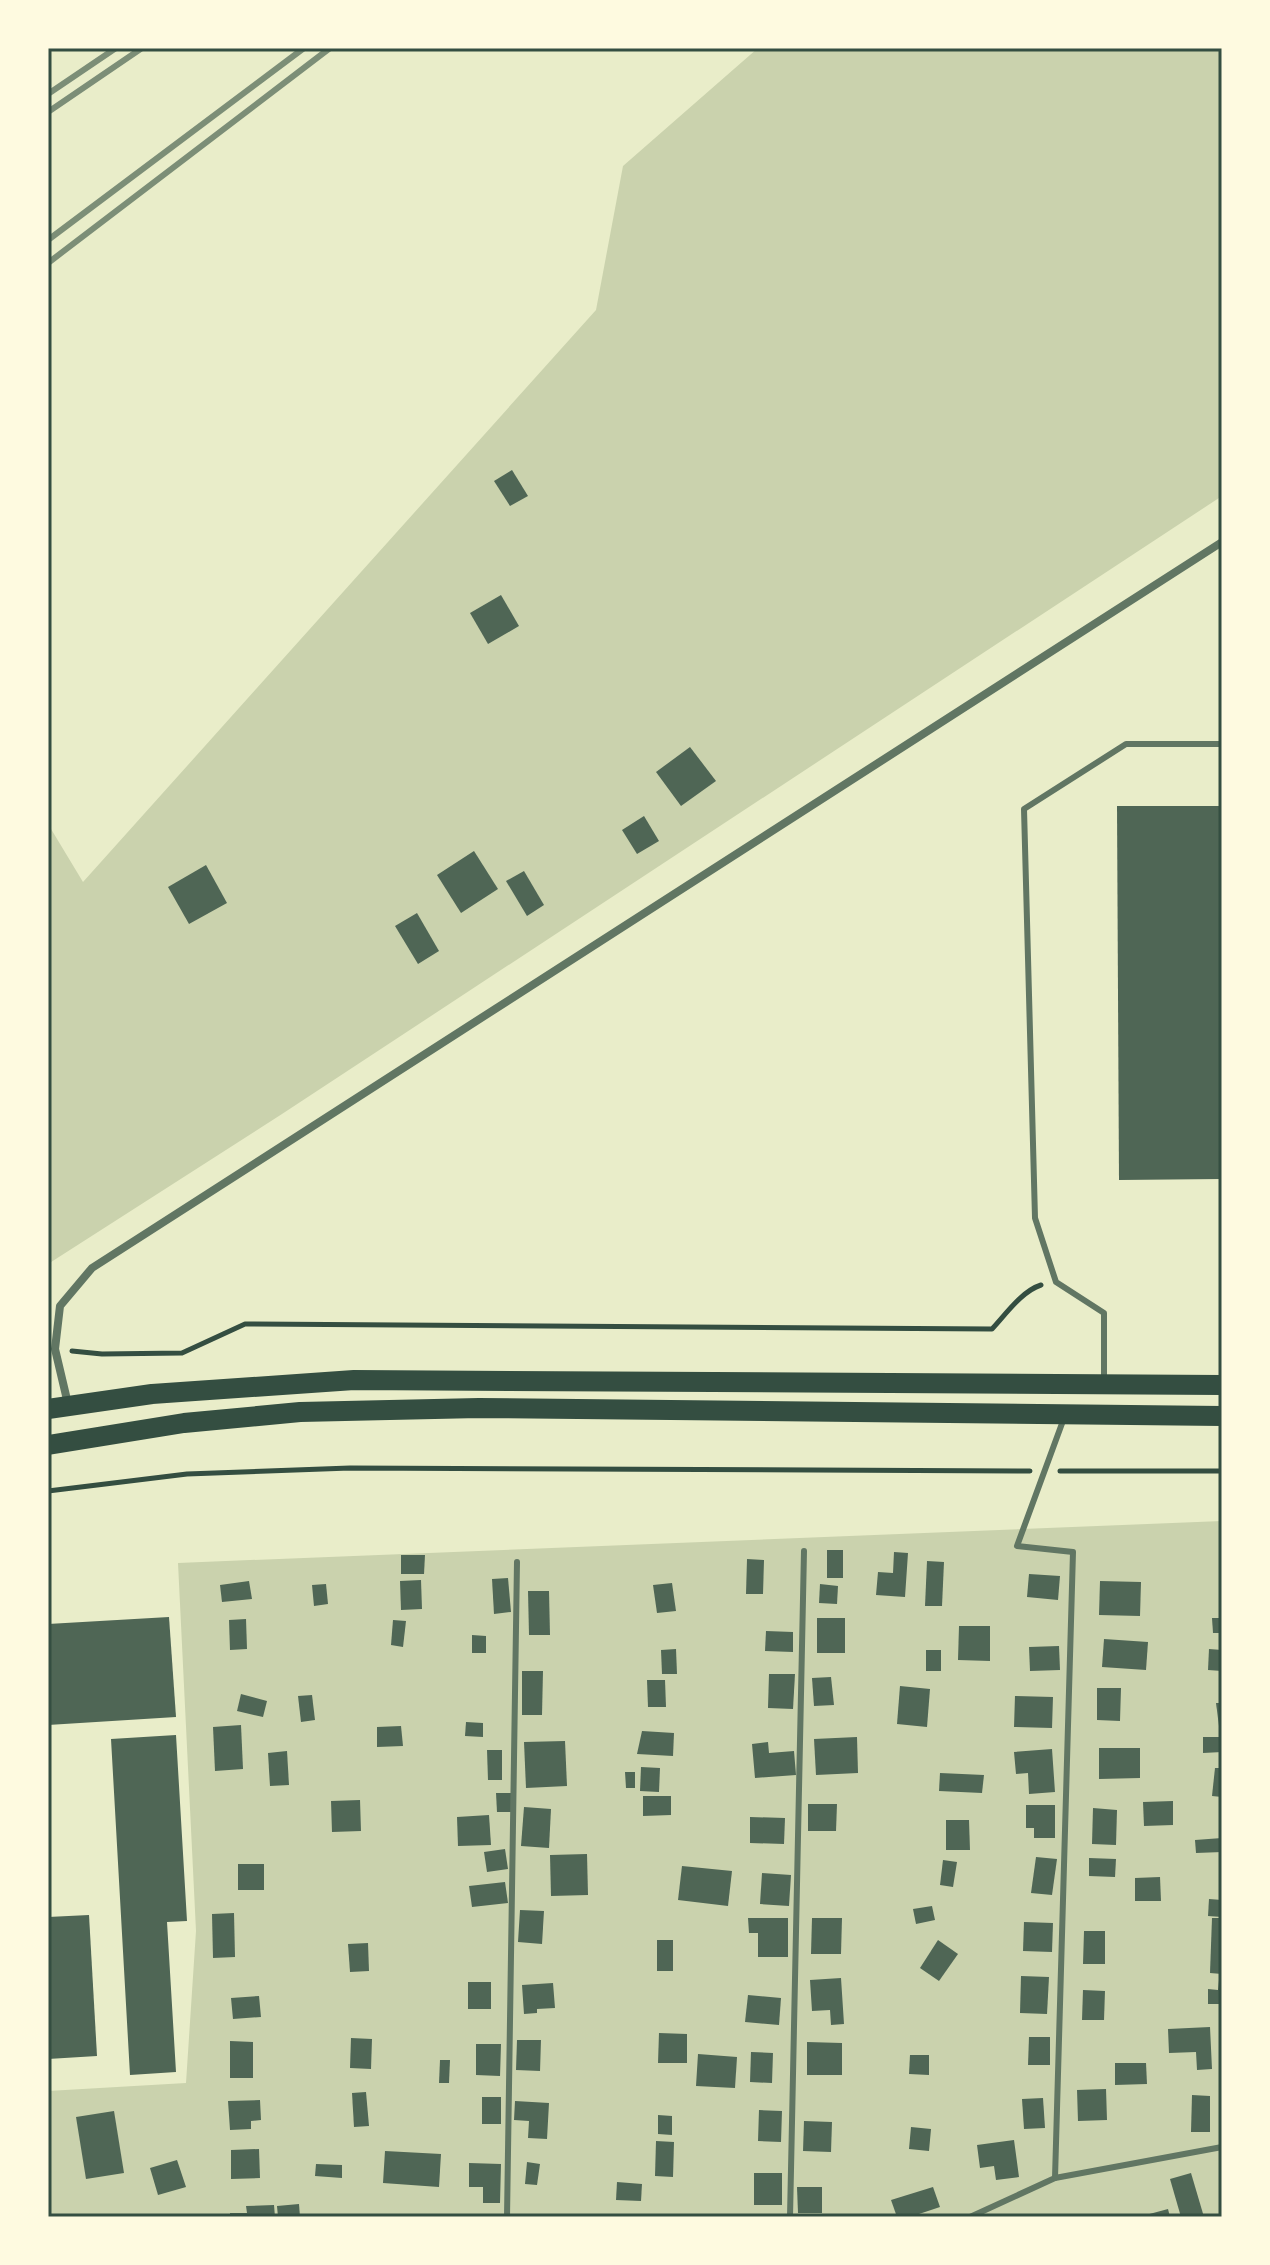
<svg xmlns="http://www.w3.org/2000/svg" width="1270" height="2265" font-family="'Fira Sans',sans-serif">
<rect width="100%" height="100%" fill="#e9edc9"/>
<g fill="#cad2ad">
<path d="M758,48H1222V496L282,1114L48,1264V824L83,882L596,310L623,166Z"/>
<path d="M1222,1521V2217H48V2091L186,2083L196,1931L178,1563Z"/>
</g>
<g fill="#4f6655">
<path d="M512,470L528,496L510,506L494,481Z"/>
<path d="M501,595L519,626L488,644L470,613Z"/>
<path d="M690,747L716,781L681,806L656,772Z"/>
<path d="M1117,806H1222V1179L1119,1180Z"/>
<path d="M644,816L659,841L637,854L622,830Z"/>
<path d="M474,851L498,889L461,913L437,875Z"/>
<path d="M206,865L227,903L189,924L168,887Z"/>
<path d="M524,871L544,905L527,916L506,881Z"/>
<path d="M417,913L439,951L418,964L395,926Z"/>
<rect x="827" y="1550" width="16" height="28"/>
<path d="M894,1552L908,1553L905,1597L876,1595L878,1572L893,1573Z"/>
<path d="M401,1555H425L424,1574H401Z"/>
<path d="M747,1559L764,1560L763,1594H746Z"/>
<path d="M927,1561L944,1562L942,1606H925Z"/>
<path d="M1029,1574L1060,1576L1058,1600L1027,1597Z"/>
<path d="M508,1578L511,1612L494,1614L492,1579Z"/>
<path d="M421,1580L422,1609L401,1610L400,1581Z"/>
<path d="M249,1581L252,1599L222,1602L220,1585Z"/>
<path d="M1100,1581L1141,1582L1140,1616L1099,1615Z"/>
<path d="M672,1583L676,1611L657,1613L653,1585Z"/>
<path d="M326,1584L328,1604L314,1606L312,1585Z"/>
<path d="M820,1584L838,1586L837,1604L819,1603Z"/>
<path d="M528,1591H549L550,1635H529Z"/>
<path d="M169,1617L176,1717L48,1725V1624Z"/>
<rect x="817" y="1618" width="28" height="35"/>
<path d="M1212,1618H1222V1633H1213Z"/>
<path d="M246,1619L247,1649L230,1650L229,1620Z"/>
<path d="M393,1620L406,1621L403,1647L391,1645Z"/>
<path d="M959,1626H990V1661L958,1660Z"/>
<path d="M766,1631L793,1632V1652L765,1651Z"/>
<path d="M472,1635L486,1636V1653H472Z"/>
<path d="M1104,1639L1148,1642L1146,1670L1102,1667Z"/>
<path d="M1059,1646L1060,1670L1030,1671L1029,1647Z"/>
<path d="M676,1649L677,1674H662L661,1650Z"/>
<path d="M1209,1649L1222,1650V1671L1208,1670Z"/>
<rect x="926" y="1650" width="15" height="21"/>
<path d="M522,1671H543L542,1715H522Z"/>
<path d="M769,1674H795L793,1709L768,1708Z"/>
<path d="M831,1677L834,1705L814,1706L812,1678Z"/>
<path d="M647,1680H665L666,1707H648Z"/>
<path d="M900,1686L930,1689L927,1727L897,1724Z"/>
<path d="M1097,1688H1121L1120,1721L1097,1720Z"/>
<path d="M241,1694L267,1701L263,1717L237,1711Z"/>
<path d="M312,1695L315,1720L301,1722L298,1696Z"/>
<path d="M1015,1696L1053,1697L1052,1728L1014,1727Z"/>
<path d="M1216,1703H1222V1726H1219Z"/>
<path d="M466,1722L483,1723V1737L465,1736Z"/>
<path d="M241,1725L243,1769L215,1771L213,1727Z"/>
<path d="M401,1726L403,1746L377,1747V1727Z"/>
<path d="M642,1731L674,1733L673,1756L637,1754Z"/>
<path d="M176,1735L187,1921L167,1922L176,2072L130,2075L111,1739Z"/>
<path d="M857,1737L858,1773L816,1775L814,1739Z"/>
<path d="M1203,1737H1222V1752L1203,1753Z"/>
<path d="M565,1741L567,1786L526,1788L524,1742Z"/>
<path d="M768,1742L769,1753L794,1751L796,1775L755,1778L752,1744Z"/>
<path d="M1099,1748H1140V1778L1099,1779Z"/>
<path d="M1052,1749L1055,1792L1029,1794L1028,1773L1016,1774L1014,1752Z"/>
<path d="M487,1750H502V1780H488Z"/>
<path d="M287,1751L289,1785L270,1786L268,1753Z"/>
<path d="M641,1767L660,1768L659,1792L640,1791Z"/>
<path d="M1215,1768H1222V1797L1212,1796Z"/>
<path d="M625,1772H635V1788H626Z"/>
<path d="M940,1773L984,1775L982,1793L939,1791Z"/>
<path d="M496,1793H511L512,1812H497Z"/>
<path d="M643,1796H671V1815L643,1816Z"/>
<path d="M360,1800L361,1831L332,1832L331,1801Z"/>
<path d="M1173,1801V1825L1144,1826L1143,1802Z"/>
<path d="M808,1804H837L836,1831H808Z"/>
<path d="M1026,1805H1055V1838H1034V1828H1026Z"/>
<path d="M524,1807L551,1809L549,1848L521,1846Z"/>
<path d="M1093,1808L1117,1810L1116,1845L1092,1844Z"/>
<path d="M489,1815L491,1845L458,1846L457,1817Z"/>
<path d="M750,1817L785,1818L784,1844L750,1843Z"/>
<path d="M946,1820H969L970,1850H946Z"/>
<path d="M1222,1838V1852L1196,1853L1195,1840Z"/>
<path d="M505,1849L508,1869L487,1872L484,1852Z"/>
<path d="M587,1854L588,1895L551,1896L550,1855Z"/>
<path d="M1036,1857L1057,1859L1052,1895L1031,1893Z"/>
<path d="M1089,1858L1116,1859L1115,1877L1089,1876Z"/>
<path d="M943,1860L957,1862L953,1887L940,1885Z"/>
<rect x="238" y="1864" width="26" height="26"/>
<path d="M682,1866L732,1871L728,1906L678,1900Z"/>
<path d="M762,1873L791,1875L789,1906L760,1904Z"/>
<path d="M1160,1877L1161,1901H1135V1878Z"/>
<path d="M505,1882L508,1903L472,1907L469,1886Z"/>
<path d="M1209,1899L1222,1900V1917L1208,1916Z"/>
<path d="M932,1906L935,1920L916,1924L913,1909Z"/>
<path d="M520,1910L544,1911L542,1944L518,1942Z"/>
<path d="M234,1913L235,1957L213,1958L212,1914Z"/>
<path d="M89,1915L97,2056L48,2059V1917Z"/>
<path d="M748,1918H788V1957H758V1933H749Z"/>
<path d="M812,1918H842L841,1954H811Z"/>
<path d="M1212,1918H1222V1974L1210,1973Z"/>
<path d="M1024,1922L1053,1923L1052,1952L1023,1951Z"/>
<path d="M1084,1931H1105V1964H1083Z"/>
<rect x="657" y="1940" width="16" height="31"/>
<path d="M938,1940L958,1954L939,1981L920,1968Z"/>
<path d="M368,1943L369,1971L350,1972L348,1944Z"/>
<path d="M1021,1976L1049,1977L1047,2014L1020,2013Z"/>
<path d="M841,1978L844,2024L831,2025L830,2010L812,2011L810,1980Z"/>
<path d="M1219,1980H1222V2004H1208V1989L1218,1990Z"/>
<rect x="468" y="1982" width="23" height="27"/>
<path d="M553,1983L555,2008L537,2009V2013L524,2014L522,1985Z"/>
<path d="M1083,1990L1105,1991L1104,2020H1082Z"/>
<path d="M748,1995L781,1998L779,2025L745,2022Z"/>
<path d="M259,1996L261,2017L233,2019L231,1998Z"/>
<path d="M1210,2027L1212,2069L1197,2070L1196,2052L1169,2053L1168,2029Z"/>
<path d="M659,2033L687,2034V2063H658Z"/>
<path d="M1029,2037H1050V2065H1028Z"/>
<path d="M351,2038L372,2039L371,2069L350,2068Z"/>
<path d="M517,2040H541L540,2071L516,2070Z"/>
<path d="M230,2041L253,2042V2078H230Z"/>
<path d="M807,2042L842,2043V2075H807Z"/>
<path d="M476,2044H501L500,2076L476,2075Z"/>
<path d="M751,2052L773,2053L772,2083L750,2082Z"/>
<path d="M698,2054L737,2057L735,2088L696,2086Z"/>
<path d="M910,2055H929V2075L909,2074Z"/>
<path d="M440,2060H450L449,2083H439Z"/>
<path d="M1115,2063H1146L1147,2084L1115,2085Z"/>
<path d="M1106,2089L1107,2120L1078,2121L1077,2090Z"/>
<path d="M366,2092L369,2126L354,2127L352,2093Z"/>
<path d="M1192,2095L1210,2096V2132H1191Z"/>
<rect x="482" y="2097" width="19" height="27"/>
<path d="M1043,2098L1045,2128L1024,2129L1022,2099Z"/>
<path d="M260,2100L261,2120L251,2121V2129L230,2130L228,2101Z"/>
<path d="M515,2101L549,2103L547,2139L528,2138L529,2121L514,2120Z"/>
<path d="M759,2110L782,2111L781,2142L758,2141Z"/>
<path d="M114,2111L124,2173L86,2179L76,2117Z"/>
<path d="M658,2115L672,2116V2135L658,2134Z"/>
<path d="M804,2121L832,2122L831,2152L803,2151Z"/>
<path d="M911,2127L931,2129L929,2151L909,2149Z"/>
<path d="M1014,2140L1019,2177L996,2180L994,2166L980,2168L977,2145Z"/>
<path d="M656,2141L674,2142L673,2177L655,2176Z"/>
<path d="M259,2149L260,2178L231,2179V2150Z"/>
<path d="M385,2151L441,2154L439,2187L383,2183Z"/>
<path d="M177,2160L186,2187L158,2195L150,2168Z"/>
<path d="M527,2162L540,2164L537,2185L525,2184Z"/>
<path d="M469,2163L501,2164L500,2203H483V2187H469Z"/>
<path d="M316,2164L342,2165V2178L315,2176Z"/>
<rect x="754" y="2173" width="28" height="32"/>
<path d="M1191,2173L1204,2217H1181L1170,2179Z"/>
<path d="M617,2182L642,2184L641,2201L616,2200Z"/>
<path d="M797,2187H822V2213H798Z"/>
<path d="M933,2187L940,2207L910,2217H897L891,2200Z"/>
<path d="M299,2204L300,2217H278L277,2206Z"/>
<path d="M274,2205L275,2217H230V2213H247L246,2206Z"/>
<path d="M1168,2209L1170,2217H1142V2216Z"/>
</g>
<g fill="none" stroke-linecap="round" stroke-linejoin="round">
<g stroke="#344e41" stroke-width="5">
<path d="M72,1351L102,1354L182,1353L245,1324L992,1329C1006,1314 1022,1291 1041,1285"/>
<path d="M1060,1471H1222"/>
<path d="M48,1491L187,1474L350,1468L1030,1471"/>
</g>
<g stroke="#617663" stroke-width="6">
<path d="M1104,1379V1313L1056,1282L1035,1218L1024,809L1126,744H1222"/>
<path d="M1064,1418L1017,1546L1073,1552L1055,2178L1222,2147"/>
<path d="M507,2217L517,1562"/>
<path d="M790,2217L804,1551"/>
<path d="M970,2217L1055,2178"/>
</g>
<path stroke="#617663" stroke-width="8" d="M68,1404L55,1349L60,1306L92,1268L1222,542"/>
<g stroke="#344e41" stroke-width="20">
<path d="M48,1409L152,1394L354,1380L1222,1385"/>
<path d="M48,1445L184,1423L300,1412L479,1408L1222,1416"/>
</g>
<g stroke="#7c8e77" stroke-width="6">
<path d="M48,94L116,48"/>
<path d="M48,112L142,48"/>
<path d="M48,240L304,48"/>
<path d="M48,263L330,48"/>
</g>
</g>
<rect width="1270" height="2265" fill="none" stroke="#fefae0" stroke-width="100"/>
<rect x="50" y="50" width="1170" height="2165" fill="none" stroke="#344e41" stroke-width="3"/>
</svg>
